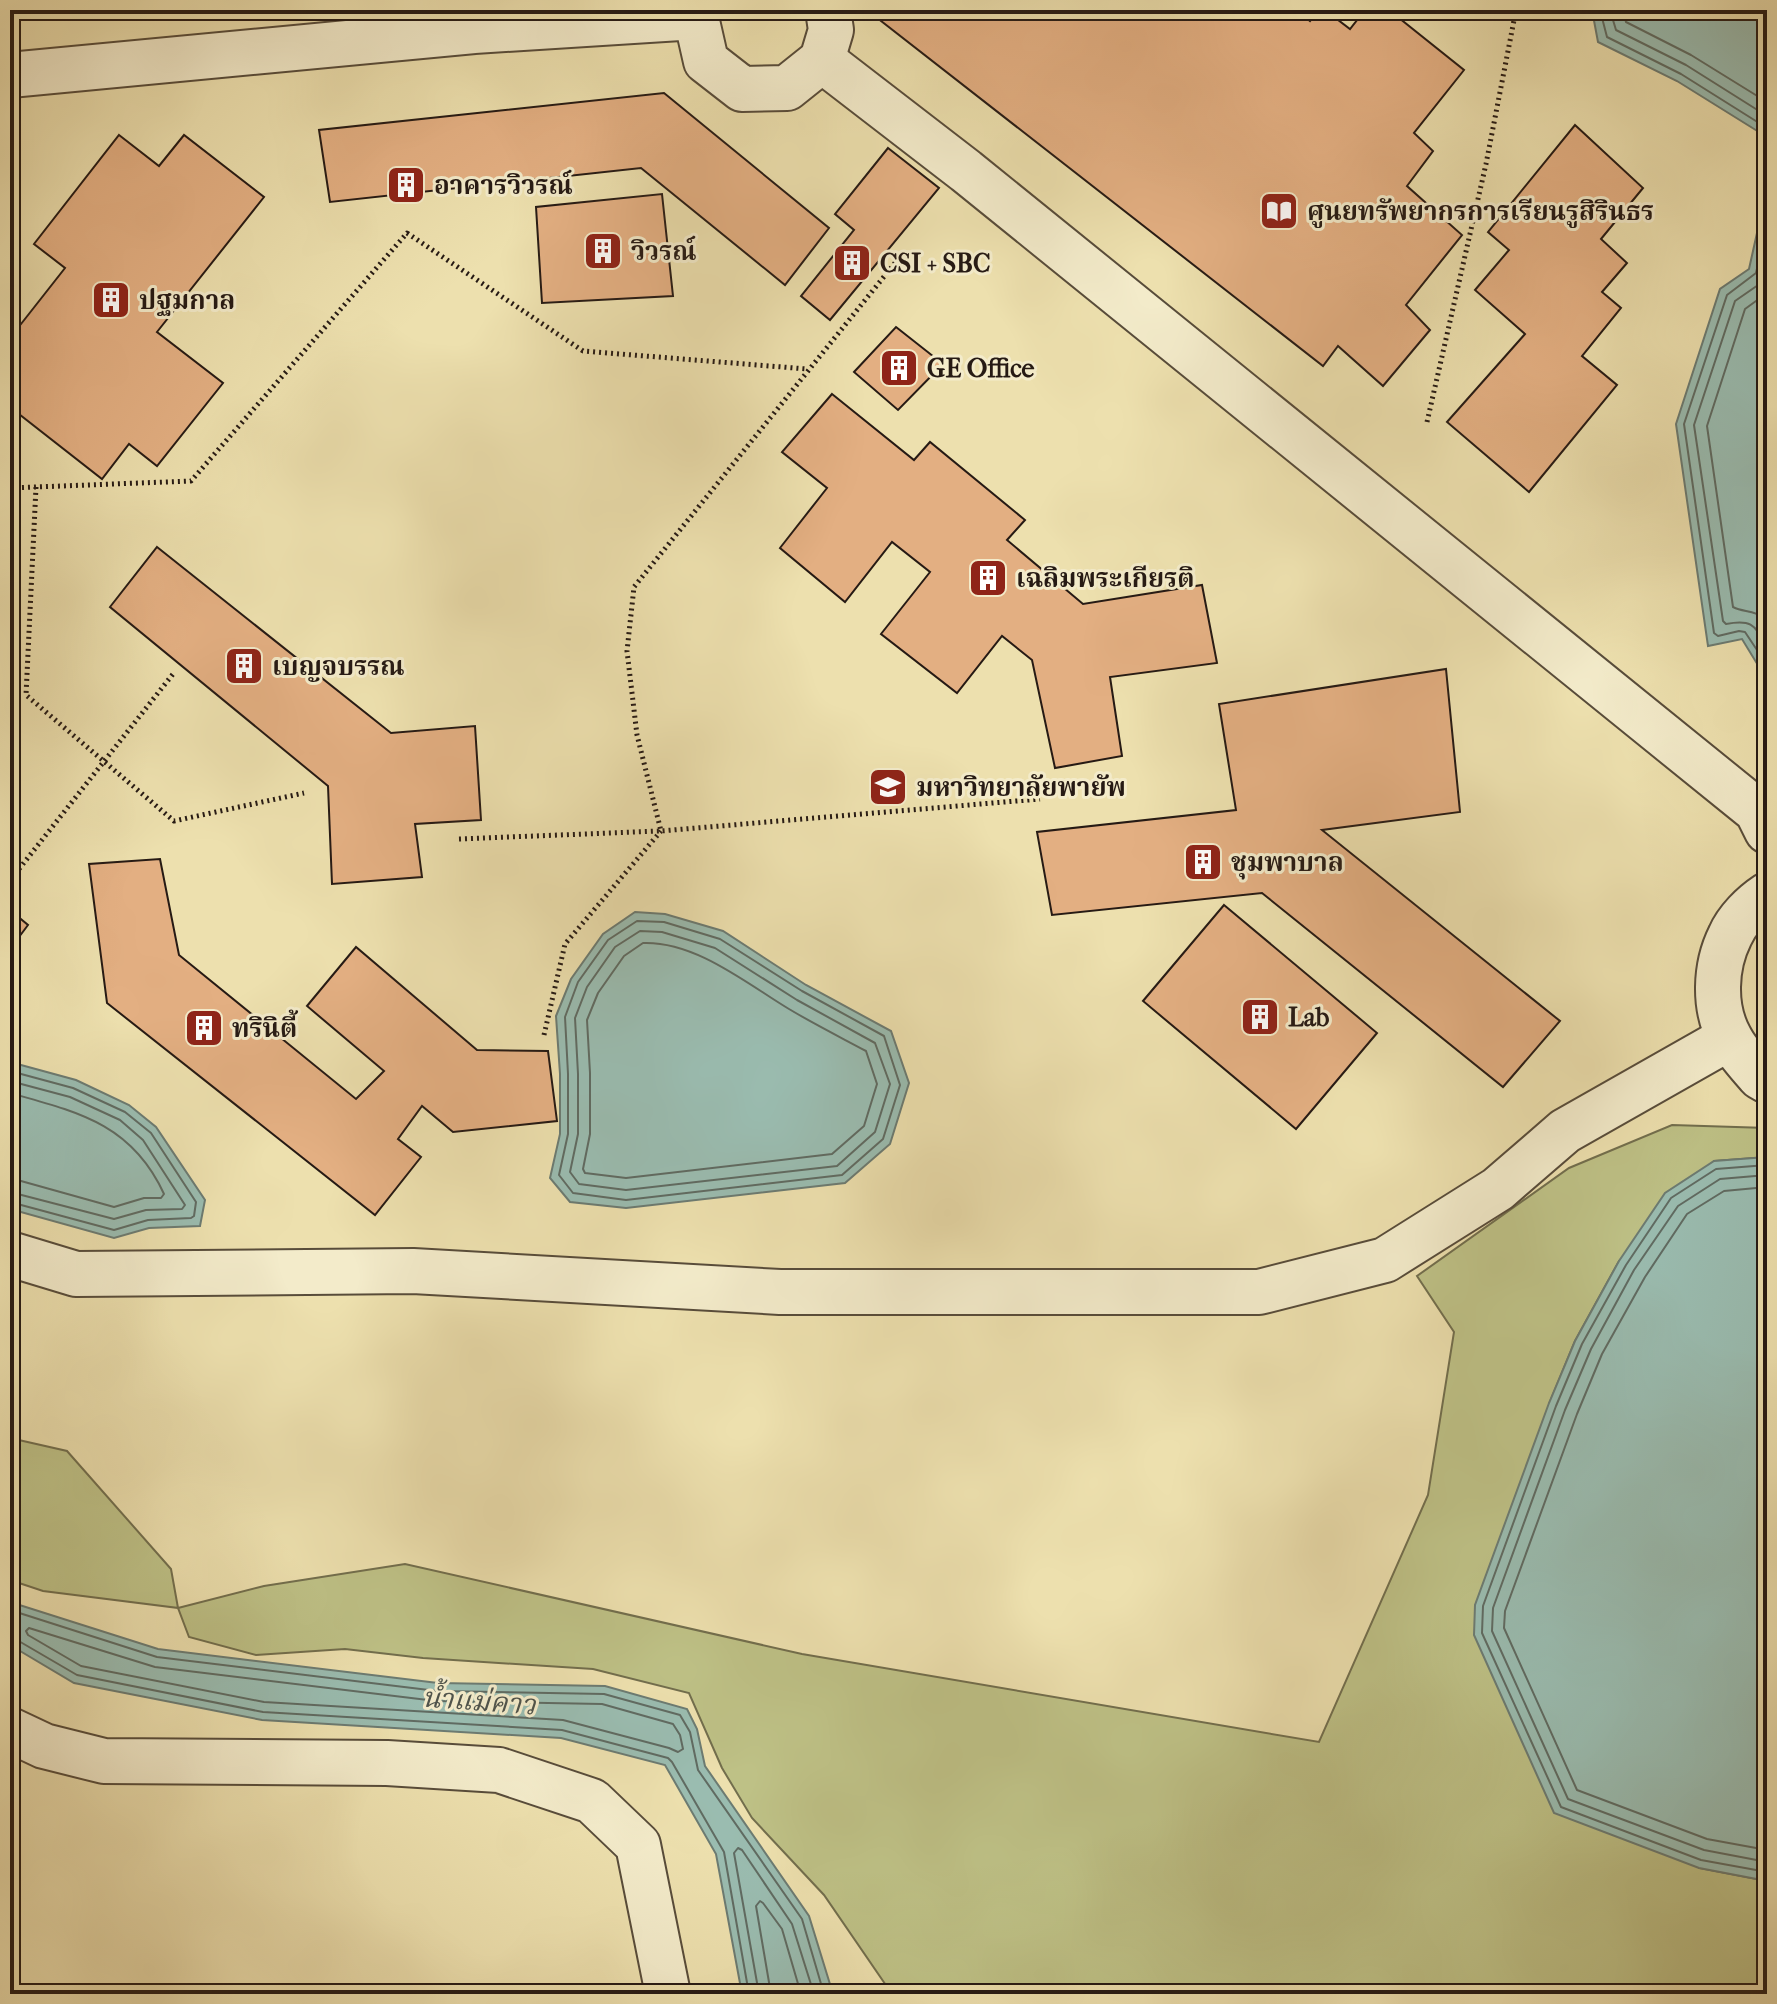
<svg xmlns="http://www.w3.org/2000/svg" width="1777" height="2004" font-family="'IM FELL French Canon','Noto Serif Thai',serif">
<rect width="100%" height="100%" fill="#ede0ae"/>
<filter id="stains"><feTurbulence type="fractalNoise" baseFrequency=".0025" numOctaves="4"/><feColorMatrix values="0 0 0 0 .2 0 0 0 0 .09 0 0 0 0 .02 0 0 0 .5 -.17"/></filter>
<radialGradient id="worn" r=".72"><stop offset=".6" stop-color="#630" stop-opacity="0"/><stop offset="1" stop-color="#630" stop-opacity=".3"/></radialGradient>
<path fill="#bec186" stroke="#726e4d" stroke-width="2" d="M1672,1125L1767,1128V1157L1714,1161L1619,1261L1575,1341L1549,1404L1699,1868L1767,1881V1994H892L824,1895L752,1818L722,1768L689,1693L593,1669L423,1658L345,1649L256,1655L189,1637L178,1608L43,1591L10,1580V1438L67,1451L171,1569L178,1608L264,1586L405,1564L802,1654L1319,1742L1428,1495L1454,1332L1417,1276L1569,1168Z"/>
<g fill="#9abcb0" stroke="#6c7b72" stroke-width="2">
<path d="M1592,10H1767V137L1677,81L1598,42Z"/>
<path d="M1767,188V680L1742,639L1708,646L1676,424L1720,289L1749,269Z"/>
<path d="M635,912L665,914L723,931L806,985L891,1031L909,1083L890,1144L845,1183L626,1208L570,1202L550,1178L560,1134V1074L556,1016L571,979L603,934Z"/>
<path d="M10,1062L76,1080L129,1105L156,1127L205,1200L200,1226L149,1228L114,1238L10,1209Z"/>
<path d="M1767,1157V1881L1699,1868L1554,1813L1474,1635L1475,1605L1549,1403L1575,1341L1619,1261L1665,1193L1714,1161Z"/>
<path d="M10,1602L158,1649L438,1683L605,1686L687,1709L697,1729L705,1766L809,1916L833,1994H742L716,1854L665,1765L561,1738L262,1720L74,1683L10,1645Z"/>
</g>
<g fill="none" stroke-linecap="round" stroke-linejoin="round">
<g stroke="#606b62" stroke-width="2">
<path d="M1600,10L1607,37L1681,74L1767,128"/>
<path d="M1610,10L1616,30L1686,65L1767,116"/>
<path d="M1623,10L1626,22L1691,55L1767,102"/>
<path d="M1767,225L1756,273L1727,295L1684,424L1714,633L1718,636L1739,631L1745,632L1767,665"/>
<path d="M1767,271L1761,283L1735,301L1694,425L1723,621L1726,624C1752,619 1754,625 1767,646"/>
<path d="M1767,293L1745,309L1707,426L1733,607C1746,614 1754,607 1767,623"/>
<path d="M637,921L664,922L720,939L802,991L884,1036L900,1085L883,1139L842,1175L626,1200L573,1193L559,1175L568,1134V1074L565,1017L578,982L608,940Z"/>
<path d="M640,931L662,932L715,948L797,1000L875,1043L890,1084L875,1132L837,1166L626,1190L579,1184L570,1172L578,1134V1074L575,1018L587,987L615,947Z"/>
<path d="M643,943C695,941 746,983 789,1009C814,1024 840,1037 866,1051L877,1084L864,1126L832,1154L626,1178L585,1173L583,1169L590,1134V1073L587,1020L598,993L624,956Z"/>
<path d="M10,1071L73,1088L125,1112L151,1133L196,1202L194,1216L191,1218L148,1220L114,1230L10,1202"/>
<path d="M10,1081L70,1097L120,1120L143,1140L185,1205L182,1209L146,1210L114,1219L10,1192"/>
<path d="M10,1093C78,1112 132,1124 164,1194L161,1198H144L114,1207L21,1181L10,1180"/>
<path d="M1767,1165L1716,1169L1671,1198L1626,1265L1582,1344L1556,1406L1483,1606L1482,1633L1561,1807L1701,1860L1767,1872"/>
<path d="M1767,1175L1720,1179L1678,1206L1634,1270L1591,1349L1565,1410L1493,1608L1492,1631L1568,1799L1704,1850L1767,1862"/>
<path d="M1767,1187L1724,1191L1687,1214L1645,1277L1602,1354L1577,1414L1505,1611L1504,1628L1577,1790L1707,1839L1767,1850"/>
<path d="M10,1610L157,1657L437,1691L604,1694L680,1715L690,1732L698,1770L802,1919L824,1994"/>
<path d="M29,1628L155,1667L436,1701L602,1704L673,1724L680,1735L683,1749L678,1752L669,1748L563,1720L264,1702L81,1666L28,1635L26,1631Z"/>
<path d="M10,1639L17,1640L77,1675L263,1712L562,1730L668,1758L672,1762L724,1852L749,1994"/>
<path d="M759,1994L734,1853L738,1848L742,1850L792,1924L814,1994"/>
<path d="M771,1994L756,1906L760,1901L763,1903L782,1929L801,1994"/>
</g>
</g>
<g fill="#e3af82" stroke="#261a14" stroke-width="2">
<path d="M867,10H1297L1310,21L1319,10H1325L1350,29L1365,10H1389L1464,70L1414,133L1433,151L1407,186L1462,235L1406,305L1430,330L1383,386L1338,346L1323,366Z"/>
<path d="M664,93L829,228L785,285L641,168L330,202L319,130Z"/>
<path d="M1575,125L1643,188L1601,239L1627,263L1602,292L1621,308L1582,356L1617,385L1529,492L1447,422L1525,334L1475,290L1509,250L1488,232Z"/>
<path d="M119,135L159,166L184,135L264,197L157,332L223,383L157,466L129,444L102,479L10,407V338L65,268L34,244Z"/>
<path d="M888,148L939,188L830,320L801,296L854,230L835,214Z"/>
<path d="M662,194L673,296L542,303L536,207Z"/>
<path d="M896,327L943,364L898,410L854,372Z"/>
<path d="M832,394L914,460L930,442L1025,520L1007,540L1083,604L1202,585L1217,663L1110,677L1122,756L1055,768L1032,660L1002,636L957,693L881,634L930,572L892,542L845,602L780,548L827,488L782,452Z"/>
<path d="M157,547L391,733L475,726L481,820L415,824L422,877L332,884L328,786L110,607Z"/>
<path d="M1446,669L1460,812L1322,830L1560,1021L1503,1087L1262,893L1052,915L1037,832L1236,810L1219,704Z"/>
<path d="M160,859L179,955L356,1099L384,1071L307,1006L356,947L477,1050L548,1051L557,1121L453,1132L422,1106L398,1139L421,1157L375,1215L107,1003L89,864Z"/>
<path d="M1224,905L1377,1033L1296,1129L1143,1001Z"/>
<path d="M10,910L28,925L10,949Z"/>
</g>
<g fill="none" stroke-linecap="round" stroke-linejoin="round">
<g stroke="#584c3a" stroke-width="48">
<g id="minor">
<path d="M698,10L696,17L706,61L742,89L787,88L822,60L831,30L828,10"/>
<path d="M822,60L966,171L1757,811L1767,831"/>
<path d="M10,75L474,31L696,17"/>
<path d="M1767,895C1752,905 1737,920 1730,936C1715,966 1713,1008 1730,1038C1737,1052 1750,1065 1760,1077L1767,1081"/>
<path d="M10,1254L76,1274L413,1271L780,1292H1259L1385,1260L1498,1189L1565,1131L1729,1038"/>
<path d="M10,1730L44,1746L104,1761L387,1763L499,1770L592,1801L638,1845L668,1994"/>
</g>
</g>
<g stroke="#261a14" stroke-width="5" stroke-dasharray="2 4" stroke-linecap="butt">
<path d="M899,258L634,587L627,651L637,735L661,831L1040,799"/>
<path d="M1427,422L1486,164L1516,10"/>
<path d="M36,487L26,695L174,821L304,793"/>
<path d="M10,488L191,481L407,233L583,351L807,369"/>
<path d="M459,839L660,831"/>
<path d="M19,869L173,674"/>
<path d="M544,1035L565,944L661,831"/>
</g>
<use href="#minor" stroke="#f3ebca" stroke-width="44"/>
</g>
<defs>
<g id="building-square" transform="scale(2)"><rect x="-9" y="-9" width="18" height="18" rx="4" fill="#8f2418" stroke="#f3ebca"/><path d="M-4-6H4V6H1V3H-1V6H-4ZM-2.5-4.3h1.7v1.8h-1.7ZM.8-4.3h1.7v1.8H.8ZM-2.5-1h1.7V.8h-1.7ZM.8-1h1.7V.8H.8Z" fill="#fff"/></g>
<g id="library-square" transform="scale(2)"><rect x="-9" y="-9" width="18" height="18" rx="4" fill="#8f2418" stroke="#f3ebca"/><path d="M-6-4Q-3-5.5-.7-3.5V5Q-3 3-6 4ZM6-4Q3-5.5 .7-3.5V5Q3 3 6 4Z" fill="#fff"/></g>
<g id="university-square" transform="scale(2)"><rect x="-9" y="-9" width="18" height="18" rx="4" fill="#8f2418" stroke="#f3ebca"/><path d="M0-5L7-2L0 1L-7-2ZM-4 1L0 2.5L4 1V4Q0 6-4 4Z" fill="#fff"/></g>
</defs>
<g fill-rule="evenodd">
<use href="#building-square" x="406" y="185"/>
<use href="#library-square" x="1279" y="211"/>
<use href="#building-square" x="603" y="251"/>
<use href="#building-square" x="852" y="263"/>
<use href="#building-square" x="111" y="300"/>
<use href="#building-square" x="899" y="368"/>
<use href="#building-square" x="988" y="578"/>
<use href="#building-square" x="244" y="666"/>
<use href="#university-square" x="888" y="787"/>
<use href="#building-square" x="1203" y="862"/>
<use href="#building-square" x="1260" y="1017"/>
<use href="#building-square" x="204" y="1028"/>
</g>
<g text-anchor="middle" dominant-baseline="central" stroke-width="6" stroke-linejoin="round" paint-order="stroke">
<g font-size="26" font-weight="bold" fill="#261a14" stroke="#f3ebca" text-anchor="start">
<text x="434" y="185">อาคารวิวรณ์</text>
<text x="1307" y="211">ศูนยทรัพยากรการเรียนรูสิรินธร</text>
<text x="631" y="251">วิวรณ์</text>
<text x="880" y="263">CSI + SBC</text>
<text x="139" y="300">ปฐมกาล</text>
<text x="927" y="368">GE Office</text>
<text x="1016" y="578">เฉลิมพระเกียรติ</text>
<text x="272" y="666">เบญจบรรณ</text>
<text x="916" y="787">มหาวิทยาลัยพายัพ</text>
<text x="1231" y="862">ชุมพาบาล</text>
<text x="1288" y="1017">Lab</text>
<text x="232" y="1028">ทรินิตี้</text>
</g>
<g font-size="28" font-style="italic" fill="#4f534b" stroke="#f3ebca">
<text transform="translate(479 1701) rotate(4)">น้ำแม่คาว</text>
</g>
</g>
<rect width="1777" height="2004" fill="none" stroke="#ede0ae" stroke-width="40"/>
<rect x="12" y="12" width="1753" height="1980" fill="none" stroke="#261a14" stroke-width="4"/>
<rect x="20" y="20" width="1737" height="1964" fill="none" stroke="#261a14" stroke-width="2"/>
<rect width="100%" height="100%" filter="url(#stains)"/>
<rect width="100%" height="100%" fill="url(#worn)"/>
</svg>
